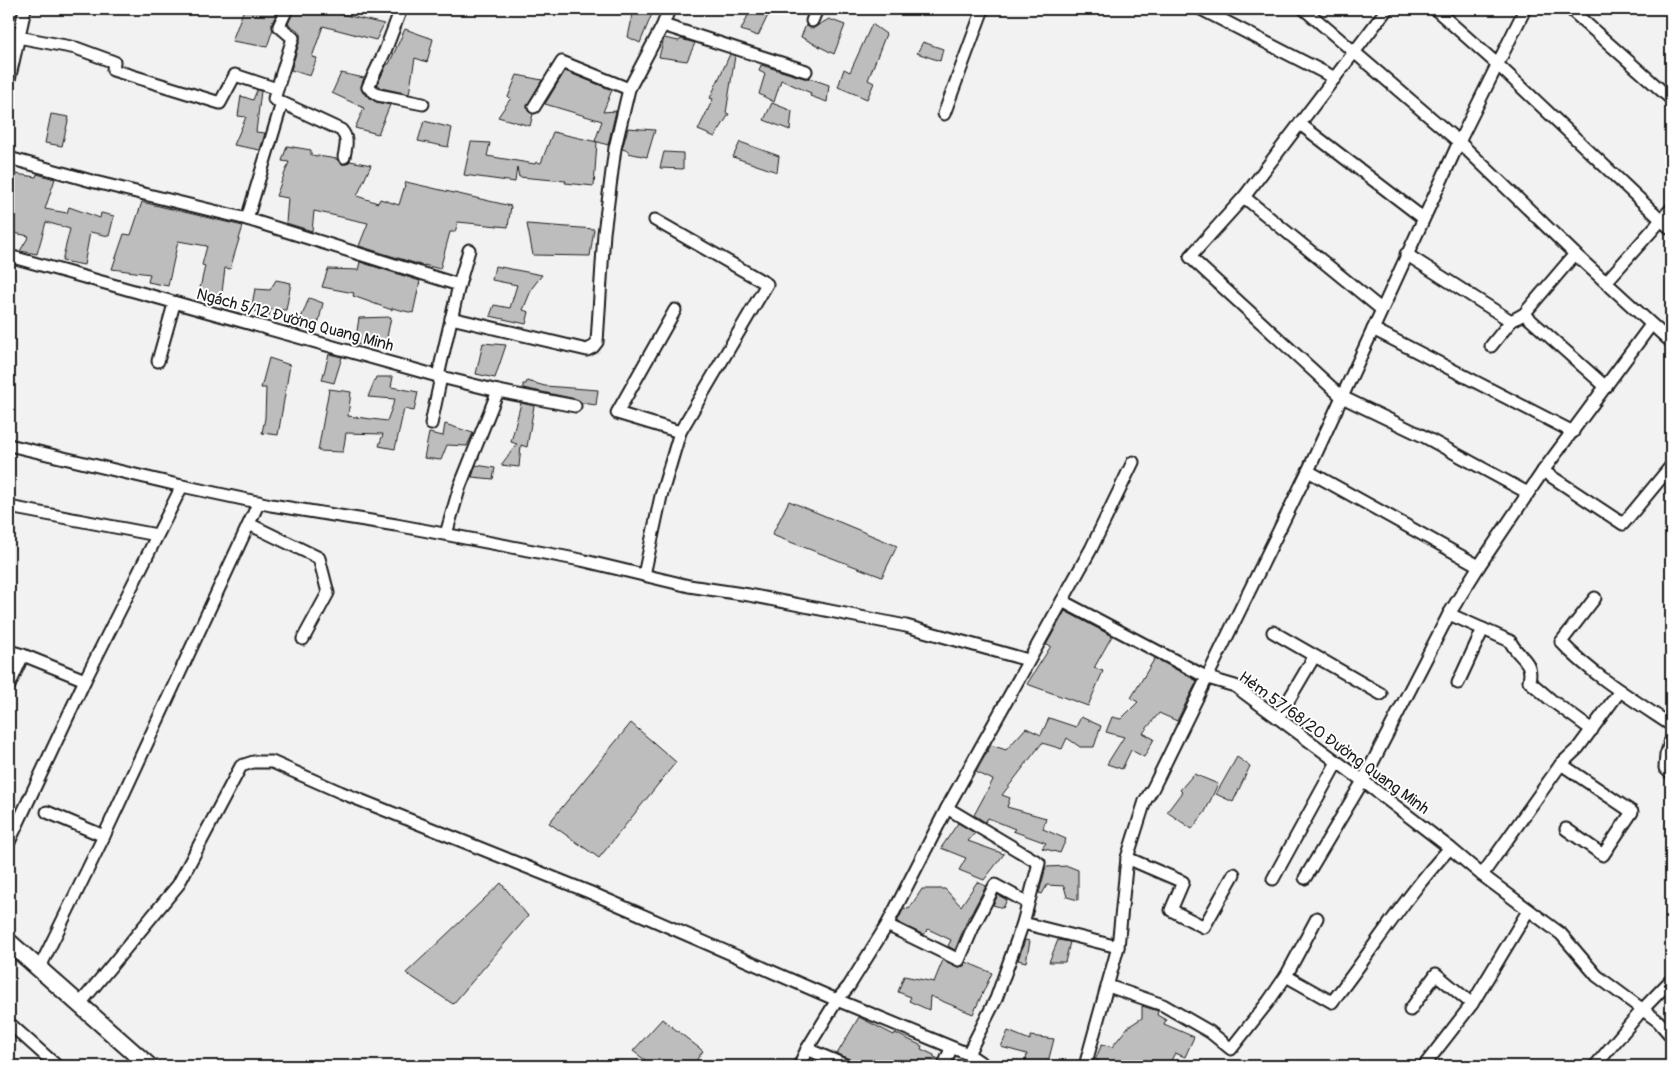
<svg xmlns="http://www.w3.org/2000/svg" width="1680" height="1075" font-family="Pangolin,sans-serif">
<rect width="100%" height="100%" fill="#f2f2f2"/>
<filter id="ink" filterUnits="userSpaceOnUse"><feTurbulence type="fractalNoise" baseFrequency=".02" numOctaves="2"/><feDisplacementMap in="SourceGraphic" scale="10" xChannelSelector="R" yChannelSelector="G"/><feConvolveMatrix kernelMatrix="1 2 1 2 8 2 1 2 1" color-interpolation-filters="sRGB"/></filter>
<g filter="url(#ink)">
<g fill="#bdbdbd" stroke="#1c1c1c">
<path d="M244,9H279L272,23L273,29L267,47L232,41Z"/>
<path d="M294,9H333L332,12L384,24L376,40L323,26L312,57L317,58L310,76L291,70L300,40V32L288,24Z"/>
<path d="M634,9H654L640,43L628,37Z"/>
<path d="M751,9H771L758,36L741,30Z"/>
<path d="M829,19L845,25L834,54L801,37L806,25L813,28Z"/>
<path d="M872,24L886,34L868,80L874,83L867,99L838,87L844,69L850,72Z"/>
<path d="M405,29L433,39L427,62L415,58L409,94L381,88L377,85L387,64H389Z"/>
<path d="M664,38L679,41L681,39L695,43L687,61L659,57Z"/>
<path d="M923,42L943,49L940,61L917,53Z"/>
<path d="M730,54L735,56L726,113L729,114L715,137L698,130L713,99L710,98Z"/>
<path d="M761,65L804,78H809L829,85L827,102L810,96L811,93L781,80L774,102L759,94L765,74L759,71Z"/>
<path d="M565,71L612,90L603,112L616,111L608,145L595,141L602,121L545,104Z"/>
<path d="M341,73L364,78L361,87L363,93L376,102L390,105L378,134L355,128L364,108L332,93Z"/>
<path d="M517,75L542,80L527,106L528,111L533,114L530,126L498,117L511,98L508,97Z"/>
<path d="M257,90L261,91L256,132L265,133L260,150L234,145L246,117L238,116L241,96L253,100Z"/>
<path d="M772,103L792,111L790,130L764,120Z"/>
<path d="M51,114L69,117L62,146L45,143Z"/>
<path d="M424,121L452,128L448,147L418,141Z"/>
<path d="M628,128L655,130L647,157L628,153L629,151L622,149Z"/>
<path d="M553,132L597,142L594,186L565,183L566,181L519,177L517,167L515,182L464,175L471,142L490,143L487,156L535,164L536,162L541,163Z"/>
<path d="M740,142L779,156L777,172L733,157Z"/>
<path d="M287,146L311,150V155L337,159L342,164H347L350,161L371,165L357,196L378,203L380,199L399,205L406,182L511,206L508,227L458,222L455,232H450L440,269L424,265V266L359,246L368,223L314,211L312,231L286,223L288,198L276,196L289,162L282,161Z"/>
<path d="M664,152L683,153V169L660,168Z"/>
<path d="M9,173L36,177L37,174L55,179L45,209L67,213L69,207L100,218L101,213L114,216L109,236L90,232L84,265L62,261L70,229L46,222L37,254L20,251L29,236L9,232Z"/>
<path d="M142,202L243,226L230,269L225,268L221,300L198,297L205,266L202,265L207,246L178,241L168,286L148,282L150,274L112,269L124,234L131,235Z"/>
<path d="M527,224L594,229L590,256L533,255Z"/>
<path d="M360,262L420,281L413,313L392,308V310L353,296L354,293L322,287L328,269L358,270Z"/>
<path d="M495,266L542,275L532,288L523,310L529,312L526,324L490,316L494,305L510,308L517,285L492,280Z"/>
<path d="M276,280L291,283L286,310L271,309L269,316L251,310L255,289L270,290Z"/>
<path d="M309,298L323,303L317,329L298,326Z"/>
<path d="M391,317L386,342L374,340L373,346L355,344L359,318Z"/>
<path d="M483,343L506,345L495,378L476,374Z"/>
<path d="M329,354L342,357L334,383L322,380Z"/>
<path d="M269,358L290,365L278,435L262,433L265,418L266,388H261Z"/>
<path d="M376,377H393L391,387L418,392L414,411L404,409L395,449L379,446L383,434L346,433L343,452L318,451L329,389L351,392L348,416L387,421L395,399L368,397Z"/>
<path d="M527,381L545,386L598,390L596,405L582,403L576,399L523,388V384H526Z"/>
<path d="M521,403L534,406L527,447L521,445L519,467L501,465L517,444L511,442Z"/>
<path d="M445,424L473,433L467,446L447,445L441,460L424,458L429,433L443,436Z"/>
<path d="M476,465L495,468L493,479L472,477Z"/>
<path d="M789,501L897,546L882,577L772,535Z"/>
<path d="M1065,611L1112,636L1094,668L1103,671L1088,706L1027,684L1051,646L1046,645Z"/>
<path d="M1155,658L1197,681L1177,721L1159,713L1143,733L1154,739L1144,757L1131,750L1122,769L1107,764L1124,737L1106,732L1112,717L1121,719L1138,702L1131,698Z"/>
<path d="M1081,717L1101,726L1094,747H1080L1067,738L1062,749L1042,743L1002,795L1010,798L1007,807L1046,818L1043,829L1066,839L1060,853L1042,848L1046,843L1013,831L1015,829L988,818L985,822L974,815L993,780L976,772L991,745L1006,750L1026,728L1041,735L1049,718L1076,727Z"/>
<path d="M631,723L676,762L599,858L549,823Z"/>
<path d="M1237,757L1250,766L1233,802L1216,794Z"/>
<path d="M1194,774L1218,784L1205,812L1192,829L1167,812L1182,792L1180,790Z"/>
<path d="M958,823L975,833L968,841L1004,854L984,880L959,870L966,858L941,848Z"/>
<path d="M1068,866L1078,870V900L1067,897L1064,886L1047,885L1042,894L1039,893L1046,867Z"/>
<path d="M977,882L986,886L970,916H969L955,950L948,946L951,940L928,929L924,935L897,922L904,908L909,909L922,889H945L961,906Z"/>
<path d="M501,883L528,916L453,1004L406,973Z"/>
<path d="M998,895L1007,900L1003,908L993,905Z"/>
<path d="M1025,940L1030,941L1026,962L1018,960Z"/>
<path d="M1058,940L1070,942L1065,962H1049Z"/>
<path d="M943,960L959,967L964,966L966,962L992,973L973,1014L930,996L929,1010L909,1001L911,997L898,992L904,976L934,982Z"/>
<path d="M1142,1006L1158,1011L1157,1015L1166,1020L1164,1024L1194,1037L1185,1057L1175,1053L1168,1066H1096L1098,1060H1095L1102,1044L1112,1047L1128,1027L1142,1018Z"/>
<path d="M859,1017L894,1035L895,1033L922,1046L921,1049L934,1055V1057L939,1059L937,1066H854L853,1062L850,1059L837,1054Z"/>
<path d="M662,1019L703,1051L692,1066H653L633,1051Z"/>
<path d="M1008,1031L1030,1040V1036L1054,1039L1047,1066H1025L1027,1054L1001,1047Z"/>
</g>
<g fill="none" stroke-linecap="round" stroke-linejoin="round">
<g stroke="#1c1c1c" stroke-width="15">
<g id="street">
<path d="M287,9L279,26L293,38L274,99L341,130C349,139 346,146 344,157"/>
<path d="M401,9L385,51L368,87L378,95L423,104"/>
<path d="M1201,9L1335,78"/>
<path d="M1304,9L1459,142L1525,9"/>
<path d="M1387,9L1244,197L1190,257L1342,397L1423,436L1528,493"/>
<path d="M1435,9L1497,64L1671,229"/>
<path d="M1570,9L1671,99"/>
<path d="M812,21L817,9"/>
<path d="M663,25L806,71"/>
<path d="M18,37L76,48L114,62L113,70L220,103L235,75L277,89"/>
<path d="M9,80L25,9"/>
<path d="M534,107L562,62L629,89"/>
<path d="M944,114L983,9"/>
<path d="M1300,124L1423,218"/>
<path d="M9,158L95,182L247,219L459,285L469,250"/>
<path d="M1244,197L1381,309"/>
<path d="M247,219L282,103"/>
<path d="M1406,254L1511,321"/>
<path d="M9,256L441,377L498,391L575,406"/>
<path d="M1606,282L1671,209"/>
<path d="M675,310L617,413L680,432"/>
<path d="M1524,314L1606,387"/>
<path d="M451,318L587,350L593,347L597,342L604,233L615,148L629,89L663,25L669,9"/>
<path d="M1373,329L1573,432"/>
<path d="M1491,346L1511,321L1524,314L1575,254"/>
<path d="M158,361L174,304"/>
<path d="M438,376L459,285"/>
<path d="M431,424L441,377"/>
<path d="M9,445L182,486L271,505L396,525L581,560L689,586L749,595L906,626L1028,660"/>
<path d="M1308,471L1479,566"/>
<path d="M1543,471L1623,524L1671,466"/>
<path d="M9,507L157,535"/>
<path d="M249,524L319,558L328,593L303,639"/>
<path d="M446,534L460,486L498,391"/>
<path d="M644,575L661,496L680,432L767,284L655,220"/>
<path d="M1595,598L1561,642C1591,674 1635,701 1671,725"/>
<path d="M1062,601L1208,678L1235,686L1363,781L1450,848L1482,875L1561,934L1597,976L1658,1021L1671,1036"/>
<path d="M1449,614L1510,641C1518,658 1534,660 1529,681L1551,700L1592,730"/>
<path d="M1273,632L1381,694"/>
<path d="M9,651L23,655L85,680"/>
<path d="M1458,683L1483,629"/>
<path d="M9,686L23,655"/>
<path d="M1278,718L1314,657"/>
<path d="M1671,740L1666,755L1665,768L1671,774"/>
<path d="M1561,764L1632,812L1603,855L1566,829"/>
<path d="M947,808L1039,863L1023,923L996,999L968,1054"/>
<path d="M47,812L104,836"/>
<path d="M9,842L85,680L182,486"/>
<path d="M1127,858L1183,882L1171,910L1204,927L1234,874"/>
<path d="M1482,875L1561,764L1578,748L1620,691"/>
<path d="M1305,878L1363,781L1449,614L1479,566L1543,471L1651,325"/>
<path d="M1273,879L1337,762"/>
<path d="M1023,923L1118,947"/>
<path d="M887,925L959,960L974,925L995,885L1028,903"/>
<path d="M39,969L104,836L259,502"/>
<path d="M1286,976L1332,1002C1372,951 1406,895 1450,848"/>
<path d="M1108,986L1163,1005L1210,1032L1231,1049L1268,1002L1286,976L1317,918"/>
<path d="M79,1005L178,885L241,766L253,762H272L340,792L589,892L837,1000L968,1054L986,1066"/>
<path d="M1410,1010L1436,974L1472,1004"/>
<path d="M9,1023L57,1066"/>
<path d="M807,1049L847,1066"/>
<path d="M799,1066L807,1049L837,1000L849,986L887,925L947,808L1091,549L1133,462"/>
<path d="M944,1066L951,1048"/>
<path d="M1085,1066L1118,947L1127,858L1145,801L1153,788L1308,471L1459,142L1575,254L1671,342"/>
<path d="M1424,1066L1472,1004L1528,911"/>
<path d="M1595,1066L1642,1010L1671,980"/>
</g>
</g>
<g stroke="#1c1c1c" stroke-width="20">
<path id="secondary" d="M9,942L149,1066"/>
</g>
<use href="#street" stroke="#fff" stroke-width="11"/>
<use href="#secondary" stroke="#fff" stroke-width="16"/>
</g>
</g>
<g text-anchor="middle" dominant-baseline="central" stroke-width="4" stroke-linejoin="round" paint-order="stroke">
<g font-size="16" fill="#1c1c1c" stroke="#fff">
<text transform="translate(295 320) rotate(15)">Ngách 5/12 Đường Quang Minh</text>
<text transform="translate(1334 743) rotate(36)">Hẻm 57/68/20 Đường Quang Minh</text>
</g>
</g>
<rect width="1680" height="1075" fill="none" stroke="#fff" stroke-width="30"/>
<rect x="15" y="15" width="1650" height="1045" fill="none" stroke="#1c1c1c" stroke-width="2" filter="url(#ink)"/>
</svg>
